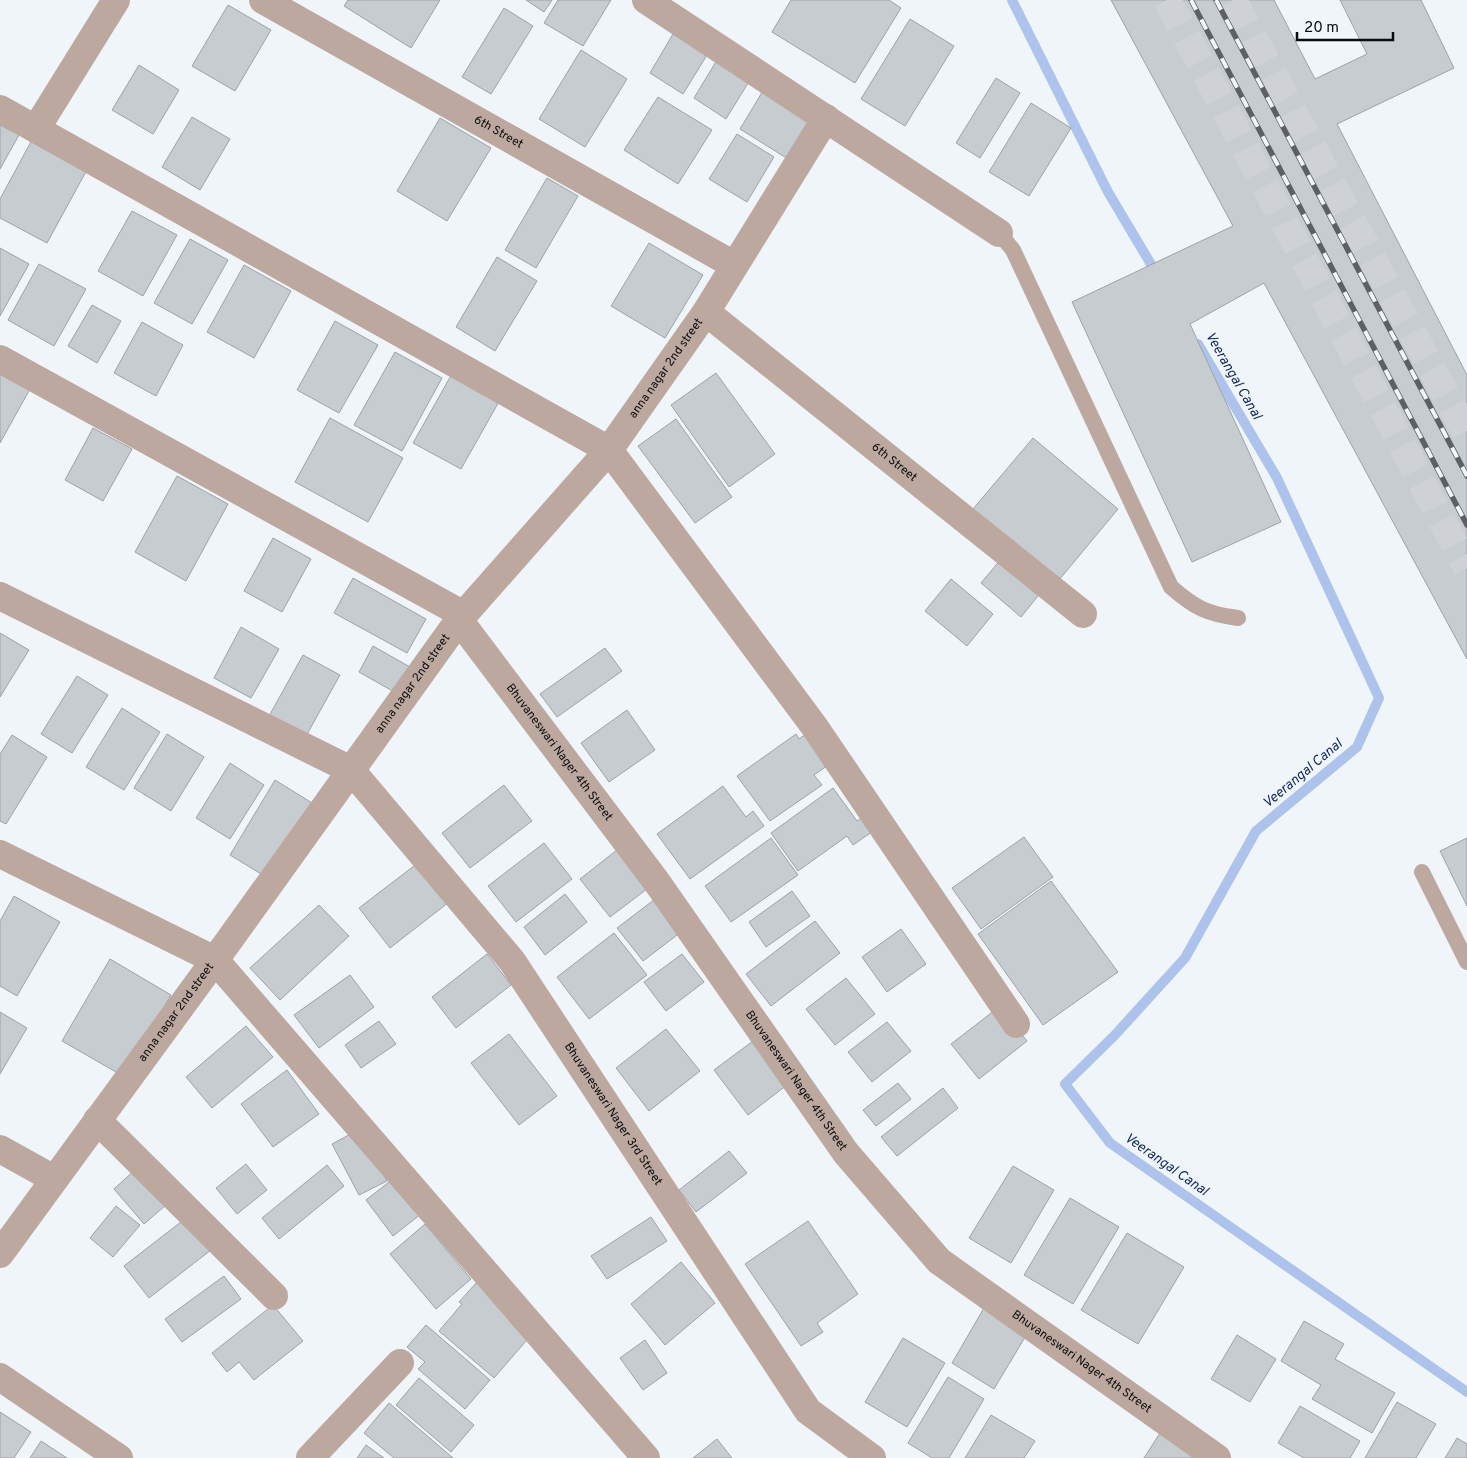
<svg xmlns="http://www.w3.org/2000/svg" width="1467" height="1458" font-family="Overpass,sans-serif">
<rect width="100%" height="100%" fill="#f0f5f9"/>
<g fill="none" stroke-linecap="round" stroke-linejoin="round">
<g stroke="#adc3eb" stroke-width="10">
<path d="M1012,0L1108,192L1158,276"/>
<path d="M1198,344L1277,478L1379,698L1357,747L1256,831L1185,958L1114,1036L1065,1084L1110,1143L1467,1392"/>
</g>
</g>
<g fill="#c7ccd0" stroke="#9ea2a6">
<path d="M348,0H440L411,48L344,6Z"/>
<path d="M526,0H552L544,12Z"/>
<path d="M558,0H611L583,46L544,23Z"/>
<path d="M791,0H889L901,8L855,83L772,32Z"/>
<path d="M1111,0H1274L1315,79L1367,54L1340,0H1421L1454,68L1337,124L1467,375V659L1264,283L1190,324L1281,522L1192,562L1072,302L1233,226Z"/>
<path d="M228,5L271,30L235,91L192,66Z"/>
<path d="M504,8L533,26L491,94L462,77Z"/>
<path d="M910,19L954,46L905,126L861,99Z"/>
<path d="M673,34L707,55L683,94L650,73Z"/>
<path d="M581,50L627,79L585,147L539,119Z"/>
<path d="M720,55L753,75L726,119L694,98Z"/>
<path d="M139,65L179,90L153,134L112,110Z"/>
<path d="M996,78L1020,93L980,158L956,143Z"/>
<path d="M764,89L813,119L788,159L740,129Z"/>
<path d="M658,97L712,130L678,184L624,150Z"/>
<path d="M1031,103L1071,128L1029,196L989,172Z"/>
<path d="M192,117L230,139L200,190L162,167Z"/>
<path d="M440,118L491,148L447,221L397,191Z"/>
<path d="M0,125L19,135L0,169Z"/>
<path d="M737,134L774,157L747,202L709,179Z"/>
<path d="M33,138L88,168L47,243L0,218V199Z"/>
<path d="M547,178L578,196L536,268L505,250Z"/>
<path d="M132,211L177,235L143,296L98,271Z"/>
<path d="M190,239L228,260L192,324L154,303Z"/>
<path d="M649,243L703,275L665,338L611,306Z"/>
<path d="M0,248L29,264L0,316Z"/>
<path d="M497,257L537,281L495,351L456,327Z"/>
<path d="M39,264L86,289L54,346L8,320Z"/>
<path d="M244,265L291,291L254,358L207,332Z"/>
<path d="M92,305L121,321L97,363L68,346Z"/>
<path d="M335,321L378,345L339,413L297,390Z"/>
<path d="M142,322L183,345L156,396L114,373Z"/>
<path d="M395,352L442,378L402,451L354,425Z"/>
<path d="M0,372L30,389L0,443Z"/>
<path d="M453,372L501,398L461,469L413,443Z"/>
<path d="M716,373L775,454L729,487L671,405Z"/>
<path d="M330,418L403,458L368,522L295,482Z"/>
<path d="M676,419L732,497L695,523L638,446Z"/>
<path d="M93,428L132,449L103,501L65,480Z"/>
<path d="M1033,438L1118,509L1059,580L973,509Z"/>
<path d="M177,476L228,504L186,581L135,552Z"/>
<path d="M273,538L311,559L282,612L244,591Z"/>
<path d="M1002,558L1042,591L1021,617L981,583Z"/>
<path d="M353,578L426,619L407,653L334,613Z"/>
<path d="M951,579L993,614L967,646L925,611Z"/>
<path d="M241,627L279,649L251,698L214,678Z"/>
<path d="M0,633L29,650L0,697Z"/>
<path d="M373,646L410,667L396,693L359,672Z"/>
<path d="M605,648L622,671L557,717L540,694Z"/>
<path d="M303,655L340,675L306,736L269,716Z"/>
<path d="M77,676L108,695L72,753L41,734Z"/>
<path d="M122,708L160,732L124,790L86,767Z"/>
<path d="M627,710L655,750L609,782L581,743Z"/>
<path d="M167,734L204,757L171,811L134,788Z"/>
<path d="M796,734L799,739L806,734L834,761L814,775L822,785L770,821L737,776Z"/>
<path d="M12,735L47,757L6,824L0,821V754Z"/>
<path d="M230,763L264,785L230,839L196,818Z"/>
<path d="M275,780L317,806L271,880L230,855Z"/>
<path d="M504,785L532,821L470,868L442,833Z"/>
<path d="M723,786L746,817L753,811L764,826L690,879L657,834Z"/>
<path d="M833,788L857,821L865,815L876,829L853,845L847,836L798,871L771,833Z"/>
<path d="M1024,837L1053,877L981,929L952,888Z"/>
<path d="M771,838L798,875L731,922L705,886Z"/>
<path d="M1467,838V906L1440,851Z"/>
<path d="M544,843L572,879L516,922L488,886Z"/>
<path d="M617,850L647,889L610,917L580,879Z"/>
<path d="M423,859L453,899L390,948L359,908Z"/>
<path d="M1051,881L1118,972L1043,1025L978,934Z"/>
<path d="M792,891L810,916L766,947L749,922Z"/>
<path d="M565,894L587,922L545,955L524,927Z"/>
<path d="M14,896L60,922L17,996L0,986V921Z"/>
<path d="M659,896L685,929L643,961L617,928Z"/>
<path d="M319,905L349,936L280,1000L250,968Z"/>
<path d="M815,921L840,953L771,1006L746,974Z"/>
<path d="M901,929L926,964L887,992L862,957Z"/>
<path d="M614,933L647,975L589,1019L557,977Z"/>
<path d="M487,954L511,985L456,1028L432,997Z"/>
<path d="M682,954L704,982L666,1011L644,982Z"/>
<path d="M110,959L171,995L123,1076L62,1041Z"/>
<path d="M350,975L374,1007L319,1048L294,1015Z"/>
<path d="M846,978L875,1014L835,1045L806,1009Z"/>
<path d="M999,1007L1027,1041L979,1079L951,1044Z"/>
<path d="M0,1012L27,1028L0,1074Z"/>
<path d="M379,1021L396,1044L361,1068L345,1045Z"/>
<path d="M887,1022L911,1051L872,1082L848,1052Z"/>
<path d="M246,1026L273,1057L212,1108L186,1077Z"/>
<path d="M666,1029L700,1071L649,1111L616,1068Z"/>
<path d="M509,1034L557,1096L519,1125L471,1063Z"/>
<path d="M753,1041L787,1085L748,1115L714,1070Z"/>
<path d="M287,1070L319,1114L273,1147L241,1104Z"/>
<path d="M898,1083L911,1099L876,1126L863,1110Z"/>
<path d="M943,1088L958,1108L897,1156L881,1137Z"/>
<path d="M360,1129L387,1181L359,1195L332,1144Z"/>
<path d="M729,1151L747,1173L696,1212L679,1190Z"/>
<path d="M246,1164L267,1190L237,1214L216,1188Z"/>
<path d="M327,1165L344,1186L279,1239L262,1218Z"/>
<path d="M1013,1166L1054,1190L1011,1263L969,1238Z"/>
<path d="M136,1169L166,1205L144,1224L114,1189Z"/>
<path d="M394,1178L421,1214L393,1236L366,1200Z"/>
<path d="M1070,1198L1119,1227L1073,1304L1024,1275Z"/>
<path d="M116,1206L140,1225L113,1257L90,1238Z"/>
<path d="M651,1217L667,1241L607,1279L591,1256Z"/>
<path d="M186,1218L211,1250L149,1298L124,1266Z"/>
<path d="M808,1221L858,1294L817,1323L823,1332L801,1346L745,1264Z"/>
<path d="M425,1224L471,1279L436,1309L390,1254Z"/>
<path d="M1127,1233L1184,1267L1138,1344L1081,1310Z"/>
<path d="M681,1262L715,1303L665,1345L631,1304Z"/>
<path d="M224,1276L241,1299L182,1342L165,1319Z"/>
<path d="M477,1282L533,1333L494,1378L439,1331L462,1304L459,1302Z"/>
<path d="M273,1305L303,1341L254,1380L239,1362L227,1372L212,1353Z"/>
<path d="M984,1308L1027,1334L994,1389L952,1363Z"/>
<path d="M1304,1321L1344,1344L1335,1359L1395,1393L1372,1433L1312,1399L1321,1385L1281,1361Z"/>
<path d="M426,1325L490,1380L465,1409L418,1369L425,1362L407,1347Z"/>
<path d="M1237,1335L1276,1359L1250,1402L1211,1379Z"/>
<path d="M903,1338L945,1363L907,1427L865,1402Z"/>
<path d="M645,1340L667,1373L643,1390L620,1358Z"/>
<path d="M948,1377L984,1399L949,1458H932L908,1443Z"/>
<path d="M419,1378L474,1425L451,1452L396,1405Z"/>
<path d="M1397,1402L1436,1424L1416,1458H1365Z"/>
<path d="M389,1403L453,1458H394L364,1433Z"/>
<path d="M1300,1406L1360,1441L1350,1458H1304L1278,1443Z"/>
<path d="M0,1412L31,1432L14,1458H0Z"/>
<path d="M991,1415L1035,1441L1024,1458H965Z"/>
<path d="M1160,1433L1201,1458H1144Z"/>
<path d="M1457,1438L1467,1444V1458H1445Z"/>
<path d="M717,1439L732,1458H693Z"/>
<path d="M41,1441L67,1458H30Z"/>
<path d="M366,1445L384,1458H357Z"/>
</g>
<g fill="none" stroke-linecap="round" stroke-linejoin="round">
<g stroke="#ced2d6" stroke-width="28" stroke-dasharray="28 14" stroke-linecap="butt">
<path d="M1167,0L1467,568"/>
<path d="M1233,0L1467,434"/>
</g>
<g stroke="#bca89e" stroke-width="16">
<path d="M999,233L1013,250L1171,587C1195,608 1207,614 1238,618"/>
<path d="M1422,872L1467,962"/>
</g>
<g stroke="#bca89e" stroke-width="28">
<path id="s1" d="M263,0L734,265"/>
<path d="M646,0L999,233"/>
<path d="M0,109L609,450L814,726L1016,1024"/>
<path d="M36,129L116,0"/>
<path id="s2" d="M706,312L1083,614"/>
<path d="M0,359L464,615"/>
<path id="s3" d="M0,596L351,770L512,961L808,1411L872,1458"/>
<path id="s4" d="M459,620L656,881L846,1153L939,1261L1217,1458"/>
<path d="M0,854L215,960L646,1458"/>
<path d="M97,1120L274,1296"/>
<path d="M0,1149L54,1179"/>
<path id="s5" d="M0,1254L215,960L459,620L609,450L706,312L826,118"/>
<path d="M0,1377L119,1458"/>
<path d="M310,1458L400,1363"/>
</g>
<g stroke="#5d6063" stroke-width="5.5">
<g id="rail">
<path d="M1191,0L1467,525"/>
<path d="M1216,0L1467,476"/>
</g>
</g>
<use href="#rail" stroke="#f0f5f9" stroke-width="4" stroke-dasharray="11" stroke-linecap="butt"/>
</g>
<g text-anchor="middle" dominant-baseline="central" stroke-width="4" stroke-linejoin="round" paint-order="stroke">
<g font-size="12" fill="#0b0c0e" stroke="#f0f5f9">
<text stroke="none"><textPath href="#s1" startOffset="270">6th Street</textPath></text>
<text stroke="none"><textPath href="#s5" startOffset="1109">anna nagar 2nd street</textPath></text>
<text stroke="none"><textPath href="#s2" startOffset="241">6th Street</textPath></text>
<text stroke="none"><textPath href="#s5" startOffset="704">anna nagar 2nd street</textPath></text>
<text stroke="none"><textPath href="#s4" startOffset="166">Bhuvaneswari Nager 4th Street</textPath></text>
<text stroke="none"><textPath href="#s5" startOffset="299">anna nagar 2nd street</textPath></text>
<text stroke="none"><textPath href="#s4" startOffset="571">Bhuvaneswari Nager 4th Street</textPath></text>
<text stroke="none"><textPath href="#s3" startOffset="825">Bhuvaneswari Nager 3rd Street</textPath></text>
<text stroke="none"><textPath href="#s4" startOffset="976">Bhuvaneswari Nager 4th Street</textPath></text>
</g>
<g font-size="14" font-style="italic" fill="#0f2757" stroke="#f0f5f9">
<text transform="translate(1233 376) rotate(60)">Veerangal Canal</text>
<text transform="translate(1303 774) rotate(-40)">Veerangal Canal</text>
<text transform="translate(1166 1165) rotate(35)">Veerangal Canal</text>
</g>
</g>
<path d="M1297 32v8h96v-8" fill="none" stroke="#0b0c0e" stroke-width="2.5"/>
<text x="1304" y="32" font-size="15" fill="#0b0c0e" stroke="#f0f5f9" stroke-width="4" paint-order="stroke">20 m</text>
</svg>
